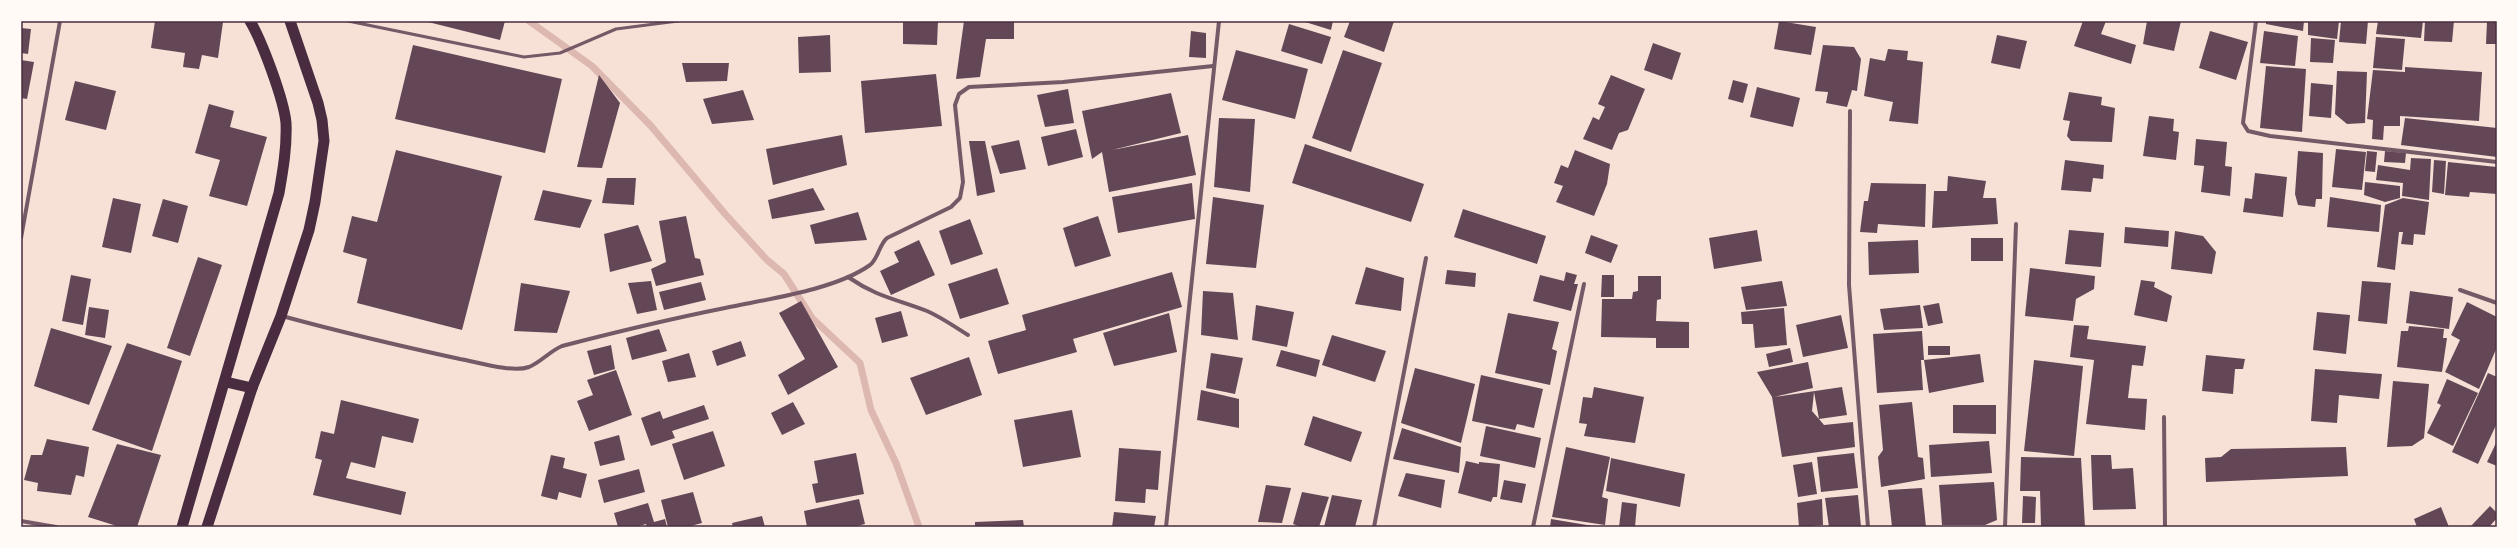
<svg xmlns="http://www.w3.org/2000/svg" width="2518" height="548" font-family="Raleway,sans-serif">
<rect width="100%" height="100%" fill="#f7e1d7"/>
<g fill="none" stroke-linecap="round" stroke-linejoin="round">
<path stroke="#dcb8b0" stroke-width="7" d="M529,21L592,66L651,126L726,215L767,260L784,274L812,318L860,363L871,410L896,463L919,527"/>
</g>
<g fill="#644757" fill-rule="evenodd">
<path d="M155,21L223,22L218,58L202,55L199,69L183,67L185,53L151,48Z"/>
<path d="M424,21H505L500,40Z"/>
<path d="M903,21H938L937,45L903,44Z"/>
<path d="M964,21H1014V39H986L980,77L956,79Z"/>
<path d="M1302,21H1333L1331,30Z"/>
<path d="M1350,21H1394L1384,52L1344,37Z"/>
<path d="M1779,21L1816,27L1811,55L1774,49Z"/>
<path d="M2083,21H2106L2101,34L2136,45L2131,64L2074,46Z"/>
<path d="M2147,21H2181L2174,51L2143,44Z"/>
<path d="M2266,21H2304L2303,31L2266,24Z"/>
<path d="M2308,21H2339L2337,39L2308,35Z"/>
<path d="M2341,21H2368L2366,44L2339,42Z"/>
<path d="M2378,21H2423L2421,38L2376,34Z"/>
<path d="M2425,21H2454L2452,42L2424,41Z"/>
<path d="M2487,21H2497V44H2486Z"/>
<path d="M1289,24L1331,37L1322,64L1281,51Z"/>
<path d="M21,28L31,29L28,54L21,53Z"/>
<path d="M1191,31L1206,33V58L1189,57Z"/>
<path d="M2210,31L2248,42L2236,80L2199,68Z"/>
<path d="M2264,31L2298,36L2295,66L2260,63Z"/>
<path d="M830,35L831,72L799,73L798,37Z"/>
<path d="M1997,35L2027,41L2020,69L1991,63Z"/>
<path d="M2376,37L2405,39L2402,70L2373,68Z"/>
<path d="M2311,38L2335,40L2333,63L2310,62Z"/>
<path d="M1653,43L1681,53L1672,80L1644,70Z"/>
<path d="M413,45L562,79L545,153L395,119Z"/>
<path d="M1823,45L1854,47L1861,59L1857,91L1852,90L1847,107L1826,103L1828,92L1815,91Z"/>
<path d="M1888,49L1908,51L1907,60L1923,62L1918,124L1889,121L1893,102L1864,96L1870,58L1885,61Z"/>
<path d="M1236,50L1308,69L1295,119L1222,100Z"/>
<path d="M1343,50L1382,63L1351,152L1312,138Z"/>
<path d="M21,60L34,62L27,99L21,98Z"/>
<path d="M682,63H729L727,81L686,82Z"/>
<path d="M2266,66L2306,69L2302,132L2260,128Z"/>
<path d="M2405,67L2482,72L2479,121L2400,116V126H2384L2383,140L2372,139L2373,120L2367,119L2373,70L2405,72Z"/>
<path d="M2337,71L2367,72L2365,123L2347,124L2335,114Z"/>
<path d="M936,74L942,126L865,133L861,81Z"/>
<path d="M599,75L620,103L602,168L577,167Z"/>
<path d="M1611,75L1645,89L1628,130L1619,133L1612,150L1583,139L1593,117L1599,120L1605,107L1598,104Z"/>
<path d="M1733,80L1748,84L1743,103L1728,99Z"/>
<path d="M75,81L116,91L106,130L65,120Z"/>
<path d="M2311,83L2333,85L2331,118L2309,116Z"/>
<path d="M1757,87L1800,98L1793,127L1750,117Z"/>
<path d="M1068,89L1074,123L1045,127L1037,95Z"/>
<path d="M743,90L754,120L712,124L703,99Z"/>
<path d="M2069,92L2102,97L2101,105L2115,108L2112,142L2071,141L2067,136L2070,121L2063,120Z"/>
<path d="M1171,93L1181,133L1112,150L1188,135L1196,175L1109,192L1102,152L1092,159L1082,111Z"/>
<path d="M209,104L234,111L230,127L267,137L247,206L209,196L220,160L195,153Z"/>
<path d="M2149,116L2174,119L2173,131L2179,132L2176,160L2143,156Z"/>
<path d="M1219,118L1255,119L1250,192L1214,187Z"/>
<path d="M2405,118L2497,128V157L2401,145Z"/>
<path d="M1076,129L1083,157L1048,166L1041,137Z"/>
<path d="M842,135L847,165L773,185L766,149Z"/>
<path d="M2196,139L2227,142L2225,166L2232,167L2230,196L2201,192L2204,166L2194,165Z"/>
<path d="M1019,140L1026,169L1000,174L991,146Z"/>
<path d="M969,141H985L995,192L977,196Z"/>
<path d="M1305,144L1424,184L1411,222L1292,183Z"/>
<path d="M2336,149L2366,152L2362,190L2332,187Z"/>
<path d="M396,150L502,176L462,330L357,303L367,259L343,252L352,216L377,222Z"/>
<path d="M1575,150L1610,164L1607,184L1594,216L1556,202L1563,186L1554,183L1561,165L1568,168Z"/>
<path d="M2298,151L2323,153L2322,199H2316L2315,207L2298,205L2295,194Z"/>
<path d="M2367,151L2377,152L2375,172L2365,171Z"/>
<path d="M2385,151L2406,153L2405,163L2384,162Z"/>
<path d="M2411,158L2431,159L2429,200L2402,196L2403,183L2376,180L2378,165L2410,170Z"/>
<path d="M2065,160L2104,165L2103,179L2093,178L2091,192L2061,190Z"/>
<path d="M2434,160L2446,161L2444,194L2432,192Z"/>
<path d="M2448,162L2497,167V194L2470,192L2469,197L2445,195Z"/>
<path d="M2255,173L2287,177L2283,217L2243,212L2245,198L2252,199Z"/>
<path d="M1948,176L1986,181L1983,198H1996L1998,224L1932,228L1934,191H1947Z"/>
<path d="M607,178H636L634,205L602,203Z"/>
<path d="M2365,182L2400,186V198L2385,202L2364,195Z"/>
<path d="M1192,183L1195,219L1118,233L1112,197Z"/>
<path d="M1871,183L1926,184L1925,227L1878,224L1877,233L1860,232L1864,201H1868Z"/>
<path d="M813,188L825,210L772,219L768,200Z"/>
<path d="M543,190L592,200L580,228L534,220Z"/>
<path d="M1213,197L1264,205L1256,268L1206,264Z"/>
<path d="M2330,197L2381,205L2379,232L2327,227Z"/>
<path d="M113,198L141,204L131,253L102,247Z"/>
<path d="M2403,198L2429,202L2425,235L2414,234L2413,245L2401,244L2403,232H2399L2395,270L2377,267L2385,205Z"/>
<path d="M163,199L188,206L178,243L152,236Z"/>
<path d="M1463,209L1546,236L1537,264L1454,237Z"/>
<path d="M858,212L867,240L815,244L810,225Z"/>
<path d="M686,216L695,258L700,259L704,275L656,286L651,269L666,262L659,221Z"/>
<path d="M1098,216L1111,256L1075,267L1063,228Z"/>
<path d="M970,219L983,254L951,265L939,231Z"/>
<path d="M638,225L652,261L610,272L604,234Z"/>
<path d="M2125,227L2169,231L2168,247L2124,243Z"/>
<path d="M1757,230L1762,261L1714,269L1709,238Z"/>
<path d="M2069,230L2104,233L2101,267L2065,264Z"/>
<path d="M2175,231L2203,236L2216,252L2212,274L2171,269Z"/>
<path d="M1591,235L1618,245L1611,263L1585,253Z"/>
<rect x="1971" y="238" width="32" height="23"/>
<path d="M919,240L935,275L891,295L880,271L899,262L894,252Z"/>
<path d="M1918,240L1919,273L1869,275L1868,242Z"/>
<path d="M198,257L222,265L190,356L167,348Z"/>
<path d="M1366,267L1404,278L1401,311L1355,304Z"/>
<path d="M997,268L1009,304L960,319L948,284Z"/>
<path d="M2030,268L2095,276L2094,289L2076,299L2073,321L2025,316Z"/>
<path d="M1447,270L1476,273L1475,287L1445,284Z"/>
<path d="M1172,272L1182,307L1073,339L1077,352L998,374L988,341L1026,330L1022,315Z"/>
<path d="M1566,272L1577,275L1574,284H1578L1571,311L1533,301L1540,275L1564,281Z"/>
<path d="M71,275L91,279L83,325L62,321Z"/>
<path d="M1602,275H1614V297H1601Z"/>
<path d="M1638,276H1661V299L1657,300L1656,321L1689,322V348H1656V338L1601,337L1602,299H1632L1633,292L1638,291Z"/>
<path d="M2141,280L2155,282L2154,287L2172,296L2167,322L2134,315Z"/>
<path d="M651,281L657,310L637,314L628,283Z"/>
<path d="M1782,281L1787,306L1746,310L1741,287Z"/>
<path d="M2362,281L2391,283L2387,324L2358,321Z"/>
<path d="M701,282L706,300L664,310L659,292Z"/>
<path d="M521,283L570,291L557,333L514,331Z"/>
<path d="M1203,291L1233,293L1238,340L1201,335Z"/>
<path d="M2410,291L2453,297L2449,329L2406,323Z"/>
<path d="M801,301L838,367L788,395L778,375L805,359L779,313Z"/>
<path d="M2467,302L2497,317V347L2479,389L2445,372L2460,340L2451,335Z"/>
<path d="M1939,303L1943,323L1928,326L1923,306Z"/>
<path d="M1256,305L1294,312L1287,347L1252,340Z"/>
<path d="M1920,305L1923,328L1884,330L1880,309Z"/>
<path d="M89,307L109,310L105,338L85,335Z"/>
<path d="M1784,308L1787,345L1755,348L1753,324H1742L1741,312Z"/>
<path d="M901,311L908,336L882,343L875,318Z"/>
<path d="M2317,312L2350,315L2346,354L2313,350Z"/>
<path d="M1169,313L1177,352L1114,366L1103,333Z"/>
<path d="M1508,313L1559,322L1552,349L1557,351L1550,385L1495,373Z"/>
<path d="M1841,315L1848,348L1803,357L1796,325Z"/>
<path d="M2074,325L2089,326L2087,339L2146,346L2143,366L2132,365L2128,398L2147,399L2145,430L2086,424L2094,360L2070,357Z"/>
<path d="M2409,326L2444,329L2443,338H2447L2442,372L2397,367L2401,331H2408Z"/>
<path d="M51,328L112,346L89,405L34,386Z"/>
<path d="M659,329L667,351L632,360L626,338Z"/>
<path d="M1922,331L1924,360H1921L1923,390L1877,393L1873,334Z"/>
<path d="M1332,335L1386,351L1375,382L1322,365Z"/>
<path d="M741,341L746,356L717,366L712,351Z"/>
<path d="M127,343L182,361L152,451L92,430Z"/>
<path d="M611,345L615,369L594,375L587,351Z"/>
<rect x="1928" y="346" width="22" height="9"/>
<path d="M1790,348L1793,362L1769,367L1766,354Z"/>
<path d="M1281,350L1320,360L1316,377L1276,366Z"/>
<path d="M689,353L696,377L668,382L662,361Z"/>
<path d="M1211,353L1243,358L1235,394L1206,388Z"/>
<path d="M1980,354L1984,382L1929,393L1924,360Z"/>
<path d="M2206,355L2245,359L2243,369H2235L2233,394L2202,391Z"/>
<path d="M969,357L982,395L926,415L910,378Z"/>
<path d="M2034,360L2083,366L2074,456L2024,451Z"/>
<path d="M1808,362L1813,388L1774,397L1842,387L1847,415L1819,419L1824,425L1853,422L1855,447L1782,457L1772,397L1757,372ZM1814,392L1819,419L1812,411Z"/>
<path d="M1415,368L1475,384L1461,443L1401,423Z"/>
<path d="M2315,369L2382,374L2379,399L2339,395L2337,423L2311,421Z"/>
<path d="M616,370L632,415L589,431L577,401L593,395L587,380Z"/>
<path d="M2488,373L2497,377V423L2478,464L2452,452Z"/>
<path d="M1481,375L1543,389L1534,428L1517,424L1515,430L1472,421Z"/>
<path d="M2447,379L2478,393L2453,446L2427,433L2441,405L2437,403Z"/>
<path d="M2393,381L2429,384L2424,438L2412,446L2387,447Z"/>
<path d="M1594,387L1644,397L1635,443L1584,436L1587,424L1579,423L1583,397L1592,398Z"/>
<path d="M1201,390L1239,399V428L1197,420Z"/>
<path d="M341,400L419,419L413,443L382,436L375,468L351,462L346,478L406,492L401,515L313,495L322,460L315,458L321,431L334,434Z"/>
<path d="M793,402L805,424L782,435L771,413Z"/>
<path d="M1912,402L1918,457L1923,458L1925,479L1881,487L1878,457L1883,450L1879,405Z"/>
<path d="M704,405L709,419L672,431L675,438L651,446L641,418L660,411L663,419Z"/>
<path d="M1953,405H1996V434L1953,433Z"/>
<path d="M1072,410L1081,457L1023,467L1014,420Z"/>
<path d="M1313,416L1362,432L1351,462L1304,445Z"/>
<path d="M1486,426L1541,438L1535,468L1480,456Z"/>
<path d="M1402,428L1461,447L1459,473L1393,459Z"/>
<path d="M713,431L725,466L684,480L672,444Z"/>
<path d="M619,435L625,460L600,466L594,442Z"/>
<path d="M47,439L89,447L84,477L76,475L71,495L37,491L38,483L24,480L31,455H42Z"/>
<path d="M1989,441L1992,473L1931,477L1929,445Z"/>
<path d="M2497,441V466L2487,462Z"/>
<path d="M117,444L161,455L137,527H120L88,517Z"/>
<path d="M1566,447L1610,457L1602,497L1608,499L1605,525L1552,517Z"/>
<path d="M2346,447L2348,476L2206,482L2205,458L2221,457L2231,449Z"/>
<path d="M1119,448L1161,451L1158,490L1146,489L1145,503L1115,501Z"/>
<path d="M856,453L864,494L816,503L812,484L818,483L814,461Z"/>
<path d="M1854,453L1858,488L1821,492L1817,457Z"/>
<path d="M551,455L565,458L563,468L587,474L581,498L559,492L557,500L541,496Z"/>
<path d="M2091,455H2111L2112,469L2133,468L2136,509L2093,510Z"/>
<path d="M2021,457L2081,458L2085,527H2041L2040,491H2020Z"/>
<path d="M1611,458L1685,474L1680,507L1606,491Z"/>
<path d="M1466,461L1479,464V462L1500,464L1497,497H1493L1491,502L1458,493Z"/>
<path d="M1812,462L1817,494L1798,497L1793,465Z"/>
<path d="M639,469L645,492L604,503L598,480Z"/>
<path d="M1406,473L1445,480L1441,508L1398,496Z"/>
<path d="M1504,480L1526,484L1522,503L1500,499Z"/>
<path d="M1994,482L1997,520L1985,525H1942L1939,485Z"/>
<path d="M1266,485L1291,488L1282,523L1258,522Z"/>
<path d="M1922,488L1926,527H1892L1888,490Z"/>
<path d="M693,492L702,523L687,527H668L661,500Z"/>
<path d="M1302,492L1329,497L1319,527H1301L1293,524Z"/>
<path d="M1332,495L1362,500L1355,527H1324Z"/>
<path d="M1858,495L1861,527H1829L1825,498Z"/>
<path d="M2023,496L2036,497L2035,523H2022Z"/>
<path d="M859,499L865,524L853,527H807L804,511Z"/>
<path d="M1822,499L1823,525L1799,527L1797,503Z"/>
<path d="M1622,502L1637,504L1635,527H1619Z"/>
<path d="M648,503L654,522L665,519L667,527H647L646,524L636,527H618L614,513Z"/>
<path d="M2490,506L2497,513V518L2489,527H2470Z"/>
<path d="M2441,507L2449,527H2417L2414,519Z"/>
<path d="M1114,512L1156,516L1154,527H1112Z"/>
<path d="M762,516L765,527H733L732,523Z"/>
<path d="M1551,519L1593,526V527H1550Z"/>
<path d="M1023,520L1024,527H975V522Z"/>
</g>
<g fill="none" stroke-linecap="round" stroke-linejoin="round">
<path stroke="#755966" stroke-width="3" d="M348,21L524,57L560,53L616,29L678,21"/>
<g stroke="#755966" stroke-width="4">
<path d="M2256,21L2243,123L2248,131L2270,136L2497,162"/>
<path d="M1850,111L1849,285L1868,527"/>
<path d="M21,238L60,21"/>
<path d="M848,277C877,297 896,299 927,311C941,317 955,327 968,335"/>
<path d="M2460,290L2497,303"/>
<path d="M282,316C341,332 400,346 460,359C477,362 512,373 529,367C541,362 550,351 562,346C616,332 670,319 725,308C767,299 835,290 870,265C878,259 879,245 887,238L951,207L960,198L963,182L955,105L959,94L969,87L1063,82L1213,66"/>
<path d="M2164,417L2165,527"/>
<path d="M21,521L56,527"/>
<path d="M1166,527L1219,21"/>
<path d="M1374,527L1426,258"/>
<path d="M1533,527L1584,284"/>
<path d="M2005,527L2016,224"/>
</g>
<g stroke="#4a2c40" stroke-width="11">
<path d="M226,382L252,388"/>
<path d="M182,527L279,193C283,170 287,147 286,123C284,100 262,41 250,21"/>
<path d="M207,527L252,388L281,316L309,230L315,202L324,141L322,120L318,103L290,21"/>
</g>
</g>
<rect width="2518" height="548" fill="none" stroke="#fffaf5" stroke-width="44"/>
<rect x="22" y="22" width="2474" height="504" fill="none" stroke="#4a2c40" stroke-width="1.5"/>
</svg>
